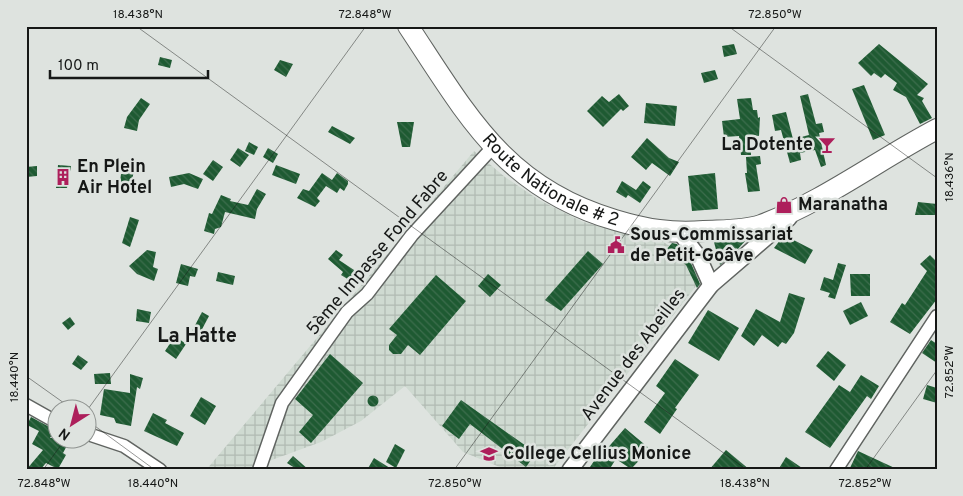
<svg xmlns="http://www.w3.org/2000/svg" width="963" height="496" font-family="Overpass,sans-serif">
<defs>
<pattern id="industrial-grid" width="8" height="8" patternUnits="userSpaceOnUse" patternTransform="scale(1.25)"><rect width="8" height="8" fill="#cfdad1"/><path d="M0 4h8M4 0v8" fill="none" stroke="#b1bab3"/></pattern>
<pattern id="building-back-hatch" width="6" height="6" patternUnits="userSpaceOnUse" patternTransform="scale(1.25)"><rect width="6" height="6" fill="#1e5a32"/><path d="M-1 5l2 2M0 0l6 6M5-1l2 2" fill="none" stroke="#3d6d4d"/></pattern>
</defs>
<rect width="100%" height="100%" fill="#dee3df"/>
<path fill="url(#industrial-grid)" d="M474,151L505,177L539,200L583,222L662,241L688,258L700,281L552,470H507L463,452L405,386L361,421L321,442L269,461L265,470H206Z"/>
<g fill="url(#building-back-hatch)">
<path d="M734,44L737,54L724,57L722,46Z"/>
<path d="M879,44L928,84L917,95L924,98L922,101L932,118L920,124L906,97L893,90L897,83L885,74L881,78L874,73L871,76L858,63Z"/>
<path d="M160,57L172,60L170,68L158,65Z"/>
<path d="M280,60L293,64L286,77L274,70Z"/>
<path d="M715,70L718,79L704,83L701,73Z"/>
<path d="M864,85L885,135L873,140L852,89Z"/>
<path d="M619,94L629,106L623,111L621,109L603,127L587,111L602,96L609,102Z"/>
<path d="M808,94L816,124L822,123L824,132L819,133L826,165L821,167L815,150L800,153L801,160L790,163L781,130L775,131L772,115L786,112L793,139L809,135L800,96Z"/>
<path d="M141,98L150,104L139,120L137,131L124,128L127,117Z"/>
<path d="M751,98L753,110H757L758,118L760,117L759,136L750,135L751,155H741L739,136L724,137L722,121L740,119L737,99Z"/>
<path d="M646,103L677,106L675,126L644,123Z"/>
<path d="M397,122H414L410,147H402Z"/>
<path d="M332,126L355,138L350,144L328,132Z"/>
<path d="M647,138L669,158L679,162L670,176L652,163L646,170L631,157Z"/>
<path d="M249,142L258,147L254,155L245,151Z"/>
<path d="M238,148L249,155L240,167L230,160Z"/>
<path d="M268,148L278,154L273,163L263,157Z"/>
<path d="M760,156L761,164L756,165L760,191L748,192L745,173H747L746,157Z"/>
<path d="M213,160L223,167L213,181L203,174Z"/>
<path d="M58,165L71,166L67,188H56Z"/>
<path d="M276,165L300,174L296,184L272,175Z"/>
<path d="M37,166V176L26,177V167Z"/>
<path d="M125,170L134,171L131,184L120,182L121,174H124Z"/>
<path d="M189,173L203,179L198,189L184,184L171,187L169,177Z"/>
<path d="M322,173L332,180L337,173L348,181V184L344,191L340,188L337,193L326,186L317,198L320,201L315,207L297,198L303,189L309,191Z"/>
<path d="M715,173L718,209L692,211L688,176Z"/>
<path d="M622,181L636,190L643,181L651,187L640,203L628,195L626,198L616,192Z"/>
<path d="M257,189L266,194L257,209L255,219L225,212L221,227L215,229L214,234L204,231L209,213L212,214L221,195L231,199L230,201L248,205Z"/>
<path d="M918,202L937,204V215H915Z"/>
<path d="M130,217L139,220L130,247L122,243Z"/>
<path d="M784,235L813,250L805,264L774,248Z"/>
<path d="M746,240L737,250L720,265L714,242Z"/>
<path d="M672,243L677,244L690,261L700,284L697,288L686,265L666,250Z"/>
<path d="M147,250L156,252L153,267L158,269L154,281L137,274L129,266Z"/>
<path d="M336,250L343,255L339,260L360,274L354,283L341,275L343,272L328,259Z"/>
<path d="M588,251L603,264L561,311L545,300Z"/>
<path d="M930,255L937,262V299L910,334L890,322L902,303L905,305L927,271L920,264Z"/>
<path d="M838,263L846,265L835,299L828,297L830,293L820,290L824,277L833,280Z"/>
<path d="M181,264L198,269L195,277L190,276L188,286L176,283Z"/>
<path d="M218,272L235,276L233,285L216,281Z"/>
<path d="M488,274L501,285L490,297L478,286Z"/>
<path d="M850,274H870V296H851Z"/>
<path d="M436,275L466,301L420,355L408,345L401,354H393L389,350V345L397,335L389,329Z"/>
<path d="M789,293L805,298L794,333L786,344L782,342L778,347L762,335L754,346L741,336L756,309L780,322Z"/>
<path d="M861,302L868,316L850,325L843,311Z"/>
<path d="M137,309L151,312L149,323L136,321Z"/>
<path d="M708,310L739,328L719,361L688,343Z"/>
<path d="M202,312L209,316L199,335L192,331Z"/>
<path d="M70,317L75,324L68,330L62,323Z"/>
<path d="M175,336L186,344L176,359L165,351Z"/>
<path d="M931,340L937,344V363L922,353Z"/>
<path d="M828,351L846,365L834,381L816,366Z"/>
<path d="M330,354L363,383L311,443L299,432L313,415L295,399Z"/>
<path d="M78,355L88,362L81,370L72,364Z"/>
<path d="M675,359L699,375L675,408L677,409L660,434L644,422L665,393L656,386Z"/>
<path d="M110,373L111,384H95L94,374Z"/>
<path d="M130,374L143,378L140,389L137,387L131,426L116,423L114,418L100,415L104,389L130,393Z"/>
<path d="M861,375L879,386L871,399L867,396L830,448L805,432L839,385L850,392Z"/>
<path d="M927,385L937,388V403L923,399Z"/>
<circle cx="373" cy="401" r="5.5"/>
<path d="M201,397L216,406L205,425L190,416Z"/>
<path d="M461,400L536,453L526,467L470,424L459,439L442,426Z"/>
<path d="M153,413L167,420L165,423L184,433L177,446L144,431Z"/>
<path d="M31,417L55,430L50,438H71L63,453L66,455L58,469L46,463L40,470H26L43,450L32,444L39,431L27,425Z"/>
<path d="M625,428L650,449L631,469L616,459L609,470H588L602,449L605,451Z"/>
<path d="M395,444L405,450L396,468L386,462Z"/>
<path d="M726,450L750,470H709Z"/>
<path d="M858,451L899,470H849Z"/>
<path d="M293,456L309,470H298L287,463Z"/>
<path d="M786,457L805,470H778Z"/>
<path d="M374,458L393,470H367Z"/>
</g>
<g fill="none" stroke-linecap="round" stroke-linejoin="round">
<g stroke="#606461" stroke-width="15">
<g id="minor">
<path d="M26,405L58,423"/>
<path d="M88,434L124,446L160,470"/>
<path d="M259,470L282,403L347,312L367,294L412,235L494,146"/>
<path d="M836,470L937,316"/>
</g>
</g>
<g stroke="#606461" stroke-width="18">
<g id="tertiary">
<path d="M681,234L698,256L711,285"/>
<path d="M570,470L711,285L789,218"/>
</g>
</g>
<g stroke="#606461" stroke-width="22">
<g id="primary">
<path id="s1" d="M408,26C467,115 505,188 615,220C645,229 672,234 704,231C722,230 744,231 761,225C823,202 878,160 937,129"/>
</g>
</g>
<use href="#minor" stroke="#fff" stroke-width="12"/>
<use href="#tertiary" stroke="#fff" stroke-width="15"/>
<use href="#primary" stroke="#fff" stroke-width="20"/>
</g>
<path fill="none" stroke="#161817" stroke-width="1" stroke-opacity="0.45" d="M136,26L747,470M728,26L937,178M26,376L71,408M88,409L366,26M88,421L155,470M43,470L66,438M454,470L776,26M865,470L937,370"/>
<defs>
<g id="bar-bare" transform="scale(1.35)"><path d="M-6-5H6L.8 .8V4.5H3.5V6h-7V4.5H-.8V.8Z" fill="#ad1f5b" stroke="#dee3df" stroke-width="2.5" paint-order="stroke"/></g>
<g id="building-bare" transform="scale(1.35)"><path d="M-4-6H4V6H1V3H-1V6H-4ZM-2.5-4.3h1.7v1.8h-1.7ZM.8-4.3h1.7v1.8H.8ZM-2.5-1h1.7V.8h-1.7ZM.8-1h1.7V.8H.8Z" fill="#ad1f5b" stroke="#dee3df" stroke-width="2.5" paint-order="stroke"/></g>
<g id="shop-bare" transform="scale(1.35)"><path d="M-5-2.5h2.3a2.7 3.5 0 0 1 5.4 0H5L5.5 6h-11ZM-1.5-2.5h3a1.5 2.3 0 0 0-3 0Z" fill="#ad1f5b" stroke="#dee3df" stroke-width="2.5" paint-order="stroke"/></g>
<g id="civic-bare" transform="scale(1.35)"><path d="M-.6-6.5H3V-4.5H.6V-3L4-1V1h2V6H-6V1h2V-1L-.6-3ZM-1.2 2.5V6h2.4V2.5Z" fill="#ad1f5b" stroke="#dee3df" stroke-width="2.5" paint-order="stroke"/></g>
<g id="school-bare" transform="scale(1.35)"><path d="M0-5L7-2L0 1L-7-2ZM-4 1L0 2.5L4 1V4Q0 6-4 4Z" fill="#ad1f5b" stroke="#dee3df" stroke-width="2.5" paint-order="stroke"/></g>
</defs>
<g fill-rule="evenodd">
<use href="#bar-bare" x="827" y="145"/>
<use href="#building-bare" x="63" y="177"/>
<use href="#shop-bare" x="784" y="205"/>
<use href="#civic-bare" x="616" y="245"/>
<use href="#school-bare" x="489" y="454"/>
</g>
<g text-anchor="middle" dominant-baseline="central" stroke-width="5" stroke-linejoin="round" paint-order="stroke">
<g font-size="18" font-weight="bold" fill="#161817" stroke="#dee3df" text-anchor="start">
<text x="813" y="145" text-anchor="end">La Dotente</text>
<text x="77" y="167">En Plein<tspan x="77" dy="21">Air Hotel</tspan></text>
<text x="798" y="205">Maranatha</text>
<text x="630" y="235">Sous-Commissariat<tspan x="630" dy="21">de Petit-Goâve</tspan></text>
<text x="503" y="454">College Cellius Monice</text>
</g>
<g font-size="18" fill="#161817" stroke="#dee3df">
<text stroke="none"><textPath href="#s1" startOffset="215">Route Nationale # 2</textPath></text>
<text transform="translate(378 253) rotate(-50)">5ème Impasse Fond Fabre</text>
<text transform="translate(634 355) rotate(-53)">Avenue des Abeilles</text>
</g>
<g font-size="20" font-weight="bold" fill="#161817" stroke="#dee3df">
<text x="197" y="337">La Hatte</text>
</g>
</g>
<rect width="963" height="496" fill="none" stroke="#dee3df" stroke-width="55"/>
<g transform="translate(72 424) rotate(216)"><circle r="24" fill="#dee3df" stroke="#8e928f"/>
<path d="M0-4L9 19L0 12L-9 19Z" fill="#ad1f5b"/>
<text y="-8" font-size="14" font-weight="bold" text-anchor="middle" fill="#161817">N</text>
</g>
<path d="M50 70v8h158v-8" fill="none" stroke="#161817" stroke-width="2.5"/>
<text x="58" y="70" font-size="15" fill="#161817" stroke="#dee3df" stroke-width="4" paint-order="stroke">100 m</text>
<rect x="28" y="28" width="908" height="440" fill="none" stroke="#161817" stroke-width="2"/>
<g font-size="12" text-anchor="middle" fill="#161817">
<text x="138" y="18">18.438°N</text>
<text x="365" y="18">72.848°W</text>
<text x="775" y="18">72.850°W</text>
<text transform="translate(949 177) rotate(-90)" y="4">18.436°N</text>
<text transform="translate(949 372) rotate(-90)" y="4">72.852°W</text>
<text transform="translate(14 377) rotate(-90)" y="4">18.440°N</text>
<text x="44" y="487">72.848°W</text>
<text x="153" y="487">18.440°N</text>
<text x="455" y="487">72.850°W</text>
<text x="745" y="487">18.438°N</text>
<text x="865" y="487">72.852°W</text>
</g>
</svg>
